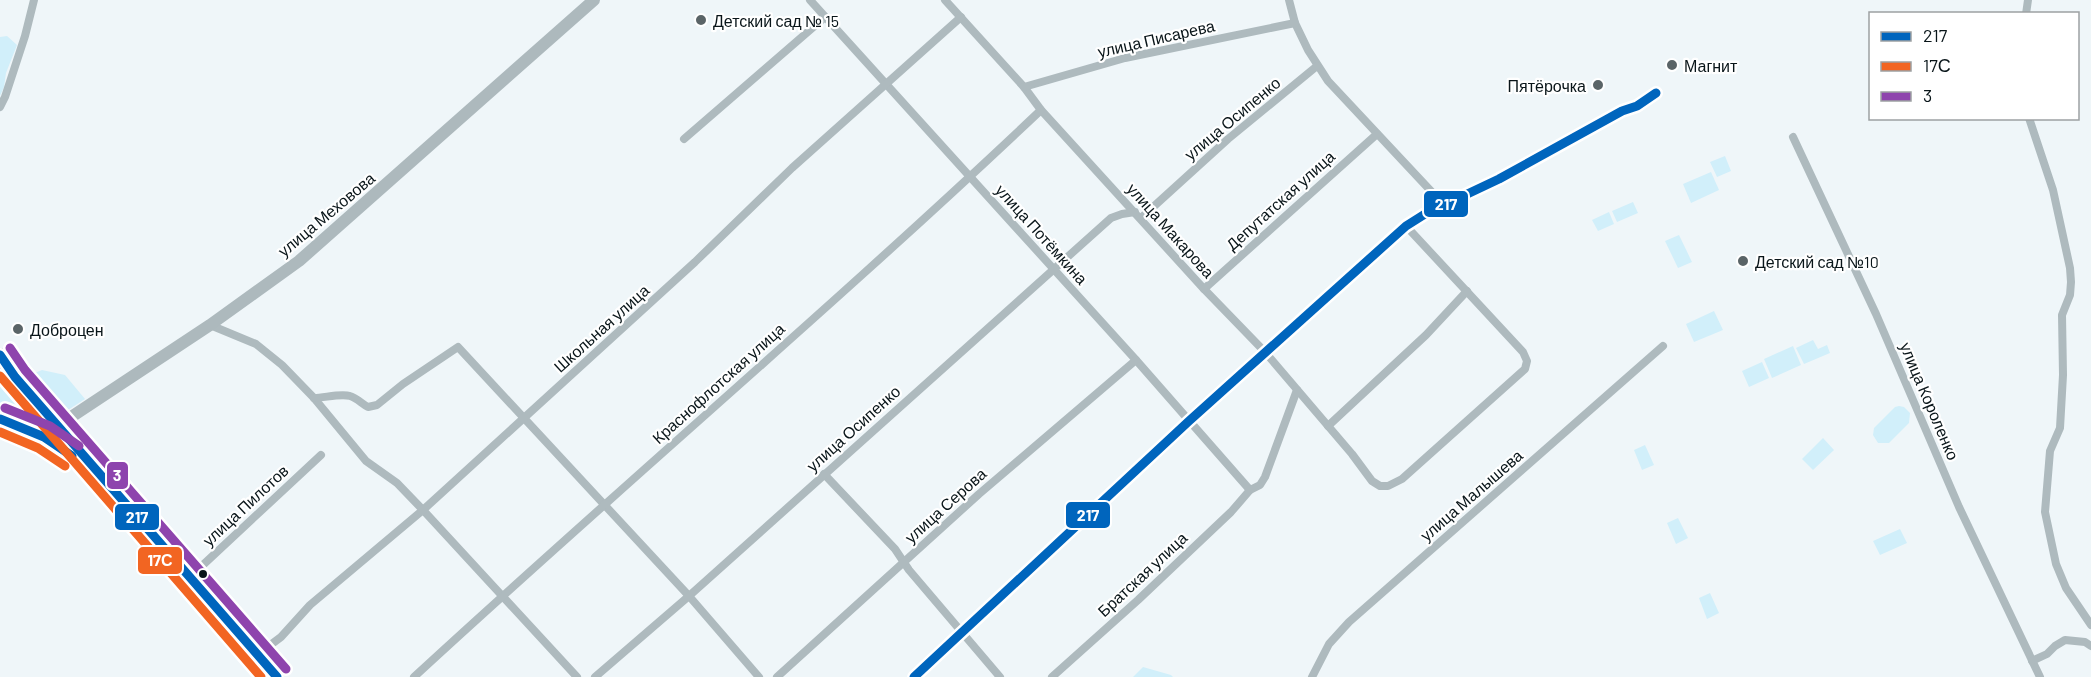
<svg xmlns="http://www.w3.org/2000/svg" width="2091" height="677" font-family="Barlow,sans-serif">
<rect width="100%" height="100%" fill="#eff6f9"/>
<g fill="#d1effa">
<path d="M7,36L17,45L6,73L4,87L0,96V37Z"/>
<path d="M1725,156L1731,171L1717,177L1710,162Z"/>
<path d="M1711,172L1719,190L1691,203L1683,184Z"/>
<path d="M1633,202L1638,213L1617,222L1612,211Z"/>
<path d="M1609,212L1614,224L1598,231L1592,220Z"/>
<path d="M1679,235L1692,262L1678,268L1665,241Z"/>
<path d="M1714,311L1723,330L1694,342L1686,324Z"/>
<path d="M1813,340L1818,349L1827,345L1830,353L1804,364L1796,348Z"/>
<path d="M1793,346L1801,365L1772,378L1764,359Z"/>
<path d="M1762,362L1769,378L1749,387L1742,371Z"/>
<path d="M42,370L65,375L85,399L68,410L55,407L25,377Z"/>
<path d="M0,379L14,387L47,421L43,425H36L0,410Z"/>
<path d="M1899,406L1904,407L1910,413L1909,423L1889,443H1878L1873,435L1874,428L1895,407Z"/>
<path d="M1823,438L1834,450L1813,470L1802,459Z"/>
<path d="M1645,445L1654,465L1642,470L1634,450Z"/>
<path d="M1678,518L1688,538L1676,544L1667,523Z"/>
<path d="M1900,529L1907,543L1880,555L1873,541Z"/>
<path d="M1710,593L1719,613L1707,619L1699,598Z"/>
<path d="M1143,667L1171,675L1173,677H1133Z"/>
</g>
<g fill="none" stroke-linecap="round" stroke-linejoin="round">
<g stroke="#aebabe" stroke-width="8">
<path d="M810,0L1136,360L1250,490"/>
<path d="M945,0L1024,87L1041,110L1204,289L1265,352L1352,454L1372,481L1380,486H1388L1402,479L1525,369L1527,361L1523,352L1406,226"/>
<path d="M1289,0L1295,23L1308,50L1328,81L1444,205"/>
<path d="M2026,14L2028,0"/>
<path d="M1024,87L1125,58L1295,23"/>
<path d="M0,107L5,97L25,36L34,0"/>
<path d="M2029,118L2053,190L2070,268L2071,282L2070,295L2062,315L2063,375L2060,428L2050,451L2045,512L2056,564L2066,588L2091,625"/>
<path d="M1793,137L1876,314L1959,507L2040,677"/>
<path d="M684,139L825,17"/>
<path d="M1141,218L1228,139L1317,66"/>
<path d="M1204,289L1377,134"/>
<path d="M210,325L256,344L282,365L314,398L366,461L397,483L423,510L577,677"/>
<path d="M314,398C324,398 341,393 350,396C357,398 362,404 368,407L377,405L403,384L458,347L689,596L759,677"/>
<path d="M1328,426L1426,335L1467,291"/>
<path d="M824,474L895,549L909,570L1000,677"/>
<path d="M190,577L321,455"/>
<path d="M257,655L281,637L310,605L423,510L695,262L792,168L961,17"/>
<path d="M2032,661L2047,654L2055,646L2065,640L2085,642L2091,646"/>
<path d="M414,677C621,486 836,304 1041,110"/>
<path d="M595,677L689,596L1111,218L1122,214L1135,212"/>
<path d="M777,677L979,494L1136,360"/>
<path d="M914,677L1189,421L1406,226L1425,214L1499,179L1592,129L1622,111L1637,106"/>
<path d="M1052,677L1138,600L1231,512L1250,490L1260,485L1265,477L1297,390"/>
<path d="M1312,677L1329,644L1349,622L1663,346"/>
</g>
<path stroke="#adb9bd" stroke-width="12" d="M26,426L45,429L59,425L210,325L299,261L594,0"/>
<g stroke="#aebabf" stroke-width="14">
<path d="M0,355L15,377L277,677"/>
<path d="M0,419C33,430 61,446 87,468"/>
</g>
<g stroke="#fff" stroke-width="14">
<g id="bus-1">
<path d="M0,355L15,377L277,677"/>
<path d="M0,419L44,437L72,456"/>
<path d="M914,677L1189,421L1406,226L1425,214L1499,179L1622,111L1637,106L1656,93"/>
</g>
</g>
<g stroke="#fff" stroke-width="14">
<g id="bus-2">
<path d="M0,376L261,677"/>
<path d="M0,432L38,448L65,466"/>
</g>
</g>
<g stroke="#fff" stroke-width="14">
<g id="bus-3">
<path d="M10,348L25,370L286,669"/>
<path d="M5,408L50,426L79,446"/>
</g>
</g>
<use href="#bus-1" stroke="#0065bd" stroke-width="9"/>
<use href="#bus-2" stroke="#f26522" stroke-width="9"/>
<use href="#bus-3" stroke="#8e44ad" stroke-width="9"/>
</g>
<g fill="#5a6467" stroke="#fff" stroke-width="2">
<circle cx="701" cy="20" r="6"/>
<circle cx="1672" cy="65" r="6"/>
<circle cx="1598" cy="85" r="6"/>
<circle cx="1743" cy="261" r="6"/>
<circle cx="18" cy="329" r="6"/>
</g>
<circle fill="#091519" stroke="#fff" stroke-width="2" cx="203" cy="574" r="5"/>
<g text-anchor="middle" dominant-baseline="central" stroke-width="4.5" stroke-linejoin="round" paint-order="stroke">
<g font-size="16" fill="#091519" stroke="#fff" text-anchor="start">
<text x="713" y="20">Детский сад № 15</text>
<text x="1684" y="65">Магнит</text>
<text x="1586" y="85" text-anchor="end">Пятёрочка</text>
<text x="1755" y="261">Детский сад №10</text>
<text x="30" y="329">Доброцен</text>
</g>
<g font-size="16" fill="#091519" stroke="#fff">
<text transform="translate(1156 38) rotate(-13)">улица Писарева</text>
<text transform="translate(1232 118) rotate(-40)">улица Осипенко</text>
<text transform="translate(1280 200) rotate(-42)">Депутатская улица</text>
<text transform="translate(326 214) rotate(-40)">улица Меховова</text>
<text transform="translate(1171 230) rotate(48)">улица Макарова</text>
<text transform="translate(1042 234) rotate(48)">улица Потёмкина</text>
<text transform="translate(601 328) rotate(-42)">Школьная улица</text>
<text transform="translate(718 383) rotate(-42)">Краснофлотская улица</text>
<text transform="translate(1930 401) rotate(67)">улица Короленко</text>
<text transform="translate(853 428) rotate(-42)">улица Осипенко</text>
<text transform="translate(1471 495) rotate(-41)">улица Малышева</text>
<text transform="translate(245 505) rotate(-43)">улица Пилотов</text>
<text transform="translate(945 505) rotate(-42)">улица Серова</text>
<text transform="translate(1142 574) rotate(-43)">Братская улица</text>
</g>
</g>
<g stroke="#fff" stroke-width="2">
<rect x="1423" y="190" width="46" height="28" rx="6" fill="#0065bd"/>
<rect x="106" y="461" width="23" height="29" rx="6" fill="#8e44ad"/>
<rect x="1065" y="501" width="46" height="28" rx="6" fill="#0065bd"/>
<rect x="114" y="503" width="46" height="28" rx="6" fill="#0065bd"/>
<rect x="137" y="546" width="46" height="29" rx="6" fill="#f26522"/>
</g>
<g font-size="16" text-anchor="middle" font-weight="bold" fill="#fff">
<text x="1446" y="210">217</text>
<text x="117" y="481">3</text>
<text x="1088" y="521">217</text>
<text x="137" y="523">217</text>
<text x="160" y="566">17С</text>
</g>
<rect x="1869" y="12" width="210" height="108" fill="#ffffff" stroke="#9da1a3" stroke-width="1.5"/>
<rect x="1881" y="32" width="30" height="9" fill="#0065bd" stroke="#9da1a3" stroke-width="1.5"/>
<text x="1923" y="42" font-size="18" fill="#091519">217</text>
<rect x="1881" y="62" width="30" height="9" fill="#f26522" stroke="#9da1a3" stroke-width="1.5"/>
<text x="1923" y="72" font-size="18" fill="#091519">17С</text>
<rect x="1881" y="92" width="30" height="9" fill="#8e44ad" stroke="#9da1a3" stroke-width="1.5"/>
<text x="1923" y="102" font-size="18" fill="#091519">3</text>
</svg>
